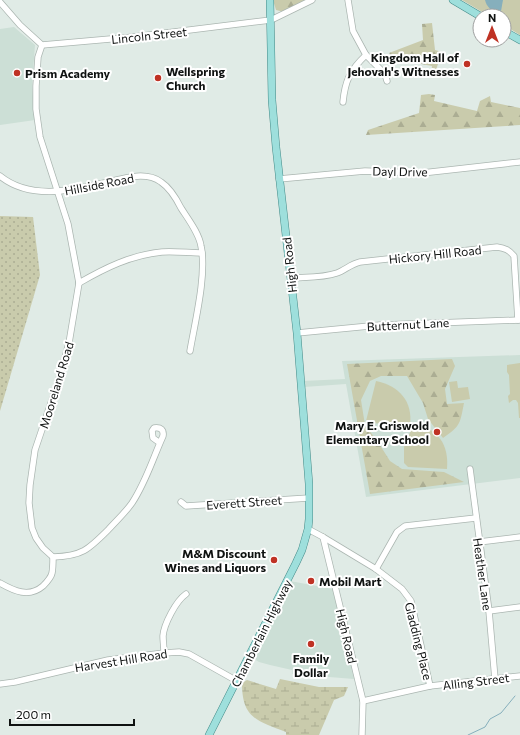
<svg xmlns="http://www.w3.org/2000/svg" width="520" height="735" font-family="Commissioner,sans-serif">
<defs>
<pattern id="grass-dots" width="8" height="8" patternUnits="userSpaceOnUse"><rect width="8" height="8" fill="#c9cbac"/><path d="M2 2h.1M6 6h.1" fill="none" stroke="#abad93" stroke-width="1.8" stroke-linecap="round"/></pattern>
<pattern id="forest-firs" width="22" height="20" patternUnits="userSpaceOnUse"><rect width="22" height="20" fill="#c9cbac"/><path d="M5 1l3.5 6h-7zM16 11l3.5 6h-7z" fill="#abad93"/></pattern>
<pattern id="wetland-marsh" width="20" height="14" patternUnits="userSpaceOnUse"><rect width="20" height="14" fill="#c9cbac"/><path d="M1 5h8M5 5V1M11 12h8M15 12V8" fill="none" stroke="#abad93"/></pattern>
</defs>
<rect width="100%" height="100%" fill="#e0ebe6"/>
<g fill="#ccdfd6">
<path d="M14,27L35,45L32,86L35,120L0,125V29Z"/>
<path d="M520,355V478L366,497L346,384L304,387L303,381L345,379L342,361Z"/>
<path d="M290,581L333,589L354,679L292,674V670L270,665L259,662L251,657Z"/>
</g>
<path fill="url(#grass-dots)" d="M0,216L33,217L40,275L0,411Z"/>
<g fill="url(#forest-firs)">
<path d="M273,0H305L284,12L276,10Z"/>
<path d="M432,23L435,50L442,52L435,73L431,78L432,66L395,59L389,53L423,40L422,24Z"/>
<path d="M429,94L435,95L434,101L477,111L480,101L490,96L491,102L520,108V125L366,135L368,130L419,113L421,95Z"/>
<path d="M452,359L455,366L445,389L447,404L464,403C460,423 461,426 443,438L428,419L423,403L407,376H381L370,381L361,400L365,425L378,442L390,461L402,469L444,472L464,482L370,494L347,364Z"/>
</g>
<path fill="url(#wetland-marsh)" d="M280,679L319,687H348L344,696L334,700L319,735H286V732C256,720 242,718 242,683L247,680L276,689Z"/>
<g fill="#c9cbac">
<path d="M462,0H520V35L504,25V16H489Z"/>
<path d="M520,363V418H519L518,403L516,400H513L509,403L508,396L510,394L509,375L507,372V365Z"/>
<path d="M376,381C399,386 413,401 410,425L370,423L366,421Z"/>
<path d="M457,381L458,388L468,387L470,399L452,402L449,382Z"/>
<path d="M414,423C438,429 449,444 447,469L408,467L404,463V447Z"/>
</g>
<path fill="#86afbc" d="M485,0H503L501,11C493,13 487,8 485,0Z"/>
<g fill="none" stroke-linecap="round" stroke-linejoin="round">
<path stroke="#86afbc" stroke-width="1" d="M468,735L485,727L490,719L501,713L515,696"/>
<g stroke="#abb6b1" stroke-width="7">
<g id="minor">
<path d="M348,0L353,31L366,55L385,74L387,81"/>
<path d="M0,2L20,25L42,45L133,37L271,20L312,0"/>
<path d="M42,45L38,57L36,86V109L40,137L68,224L79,283L69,343L58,382L35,450L30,485L29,503L32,528L36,538L43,548L53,557C82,556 88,550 108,530C116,521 125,513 132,503C146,482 153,458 163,436C164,430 161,427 154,428L152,431L153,438L160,443"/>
<path d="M343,102C345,81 350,70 366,55"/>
<path d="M0,176C31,201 73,190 108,182C124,178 146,171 161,182C170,188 176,198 181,208C188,219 199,233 201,246C207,274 195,322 190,351"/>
<path d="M279,179L365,171L422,173L520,162"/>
<path d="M291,278C306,277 323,278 337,273C345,270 351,264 360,262L497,247C505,248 509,250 514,256L518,320"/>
<path d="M79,283C105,268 131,255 162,252C175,251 189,253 202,253"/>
<path d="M297,333L380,325L520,320"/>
<path d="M470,469L489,611L495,679"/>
<path d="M181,502L186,506L309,498"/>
<path d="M308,529L323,537L376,569L402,589L411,601L430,686"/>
<path d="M323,537L363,701L362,735"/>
<path d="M479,542L520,537"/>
<path d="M376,569L397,532L405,526L476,518"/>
<path d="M0,583C14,591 29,598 43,586C47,582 51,578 52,573C53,568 53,562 53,557"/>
<path d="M489,611L520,607"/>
<path d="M164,653C164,647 163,641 163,636C164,624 176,601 186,594"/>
<path d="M0,684L15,682L108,660L164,653L179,652L189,654L237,681"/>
<path d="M363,701L430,686L520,676"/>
</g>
</g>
<g stroke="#428986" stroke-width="8">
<g id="major">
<path d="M453,0L480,16"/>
<path d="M504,31L520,40"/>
<path d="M209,735L296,563L302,550L308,529L309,519V484L297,333L276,147L272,100L270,0"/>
</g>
</g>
<use href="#minor" stroke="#fff" stroke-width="5.5"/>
<use href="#major" stroke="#9edfdc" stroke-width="7"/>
</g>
<g fill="#bf3224" stroke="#fff" stroke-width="1.5">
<circle cx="467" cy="64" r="4"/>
<circle cx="17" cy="73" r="4"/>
<circle cx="158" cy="78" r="4"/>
<circle cx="437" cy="432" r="4"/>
<circle cx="274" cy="560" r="4"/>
<circle cx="311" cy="581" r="4"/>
<circle cx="311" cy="644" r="4"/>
</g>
<g text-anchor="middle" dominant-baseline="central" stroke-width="4" stroke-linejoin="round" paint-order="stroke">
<g font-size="12" fill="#0f1211" stroke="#fff">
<text transform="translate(149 35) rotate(-6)">Lincoln Street</text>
<text transform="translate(400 171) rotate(1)">Dayl Drive</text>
<text transform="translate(99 184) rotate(-11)">Hillside Road</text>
<text transform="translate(435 254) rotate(-6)">Hickory Hill Road</text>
<text transform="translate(289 265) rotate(-96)">High Road</text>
<text transform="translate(408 324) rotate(-3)">Butternut Lane</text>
<text transform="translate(56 385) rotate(-73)">Mooreland Road</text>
<text transform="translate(244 502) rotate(-4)">Everett Street</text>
<text transform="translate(483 574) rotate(82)">Heather Lane</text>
<text transform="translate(261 633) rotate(-63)">Chamberlain Highway</text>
<text transform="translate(347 636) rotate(77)">High Road</text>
<text transform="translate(419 641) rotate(76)">Gladding Place</text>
<text transform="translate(121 660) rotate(-9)">Harvest Hill Road</text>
<text transform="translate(476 681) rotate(-7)">Alling Street</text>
</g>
<g font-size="12" font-weight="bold" fill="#0f1211" stroke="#fff" text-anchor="end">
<text x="459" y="57">Kingdom Hall of<tspan x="459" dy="14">Jehovah's Witnesses</tspan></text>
<text x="166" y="71" text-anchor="start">Wellspring<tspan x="166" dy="14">Church</tspan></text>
<text x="25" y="73" text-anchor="start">Prism Academy</text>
<text x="429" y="425">Mary E. Griswold<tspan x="429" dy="14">Elementary School</tspan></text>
<text x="266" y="553">M&amp;M Discount<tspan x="266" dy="14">Wines and Liquors</tspan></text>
<text x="319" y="581" text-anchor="start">Mobil Mart</text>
<text x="311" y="658" text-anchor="middle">Family<tspan x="311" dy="14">Dollar</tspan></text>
</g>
</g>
<g transform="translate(492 28)"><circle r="19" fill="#ffffff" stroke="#9fa0a0"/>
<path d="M0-3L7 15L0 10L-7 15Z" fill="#bf3224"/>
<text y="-6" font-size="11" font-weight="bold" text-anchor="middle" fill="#0f1211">N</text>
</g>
<path d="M10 719v6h124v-6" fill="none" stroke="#0f1211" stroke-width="2"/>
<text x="16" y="719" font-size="12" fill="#0f1211" stroke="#ffffff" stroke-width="3" paint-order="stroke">200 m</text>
</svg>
